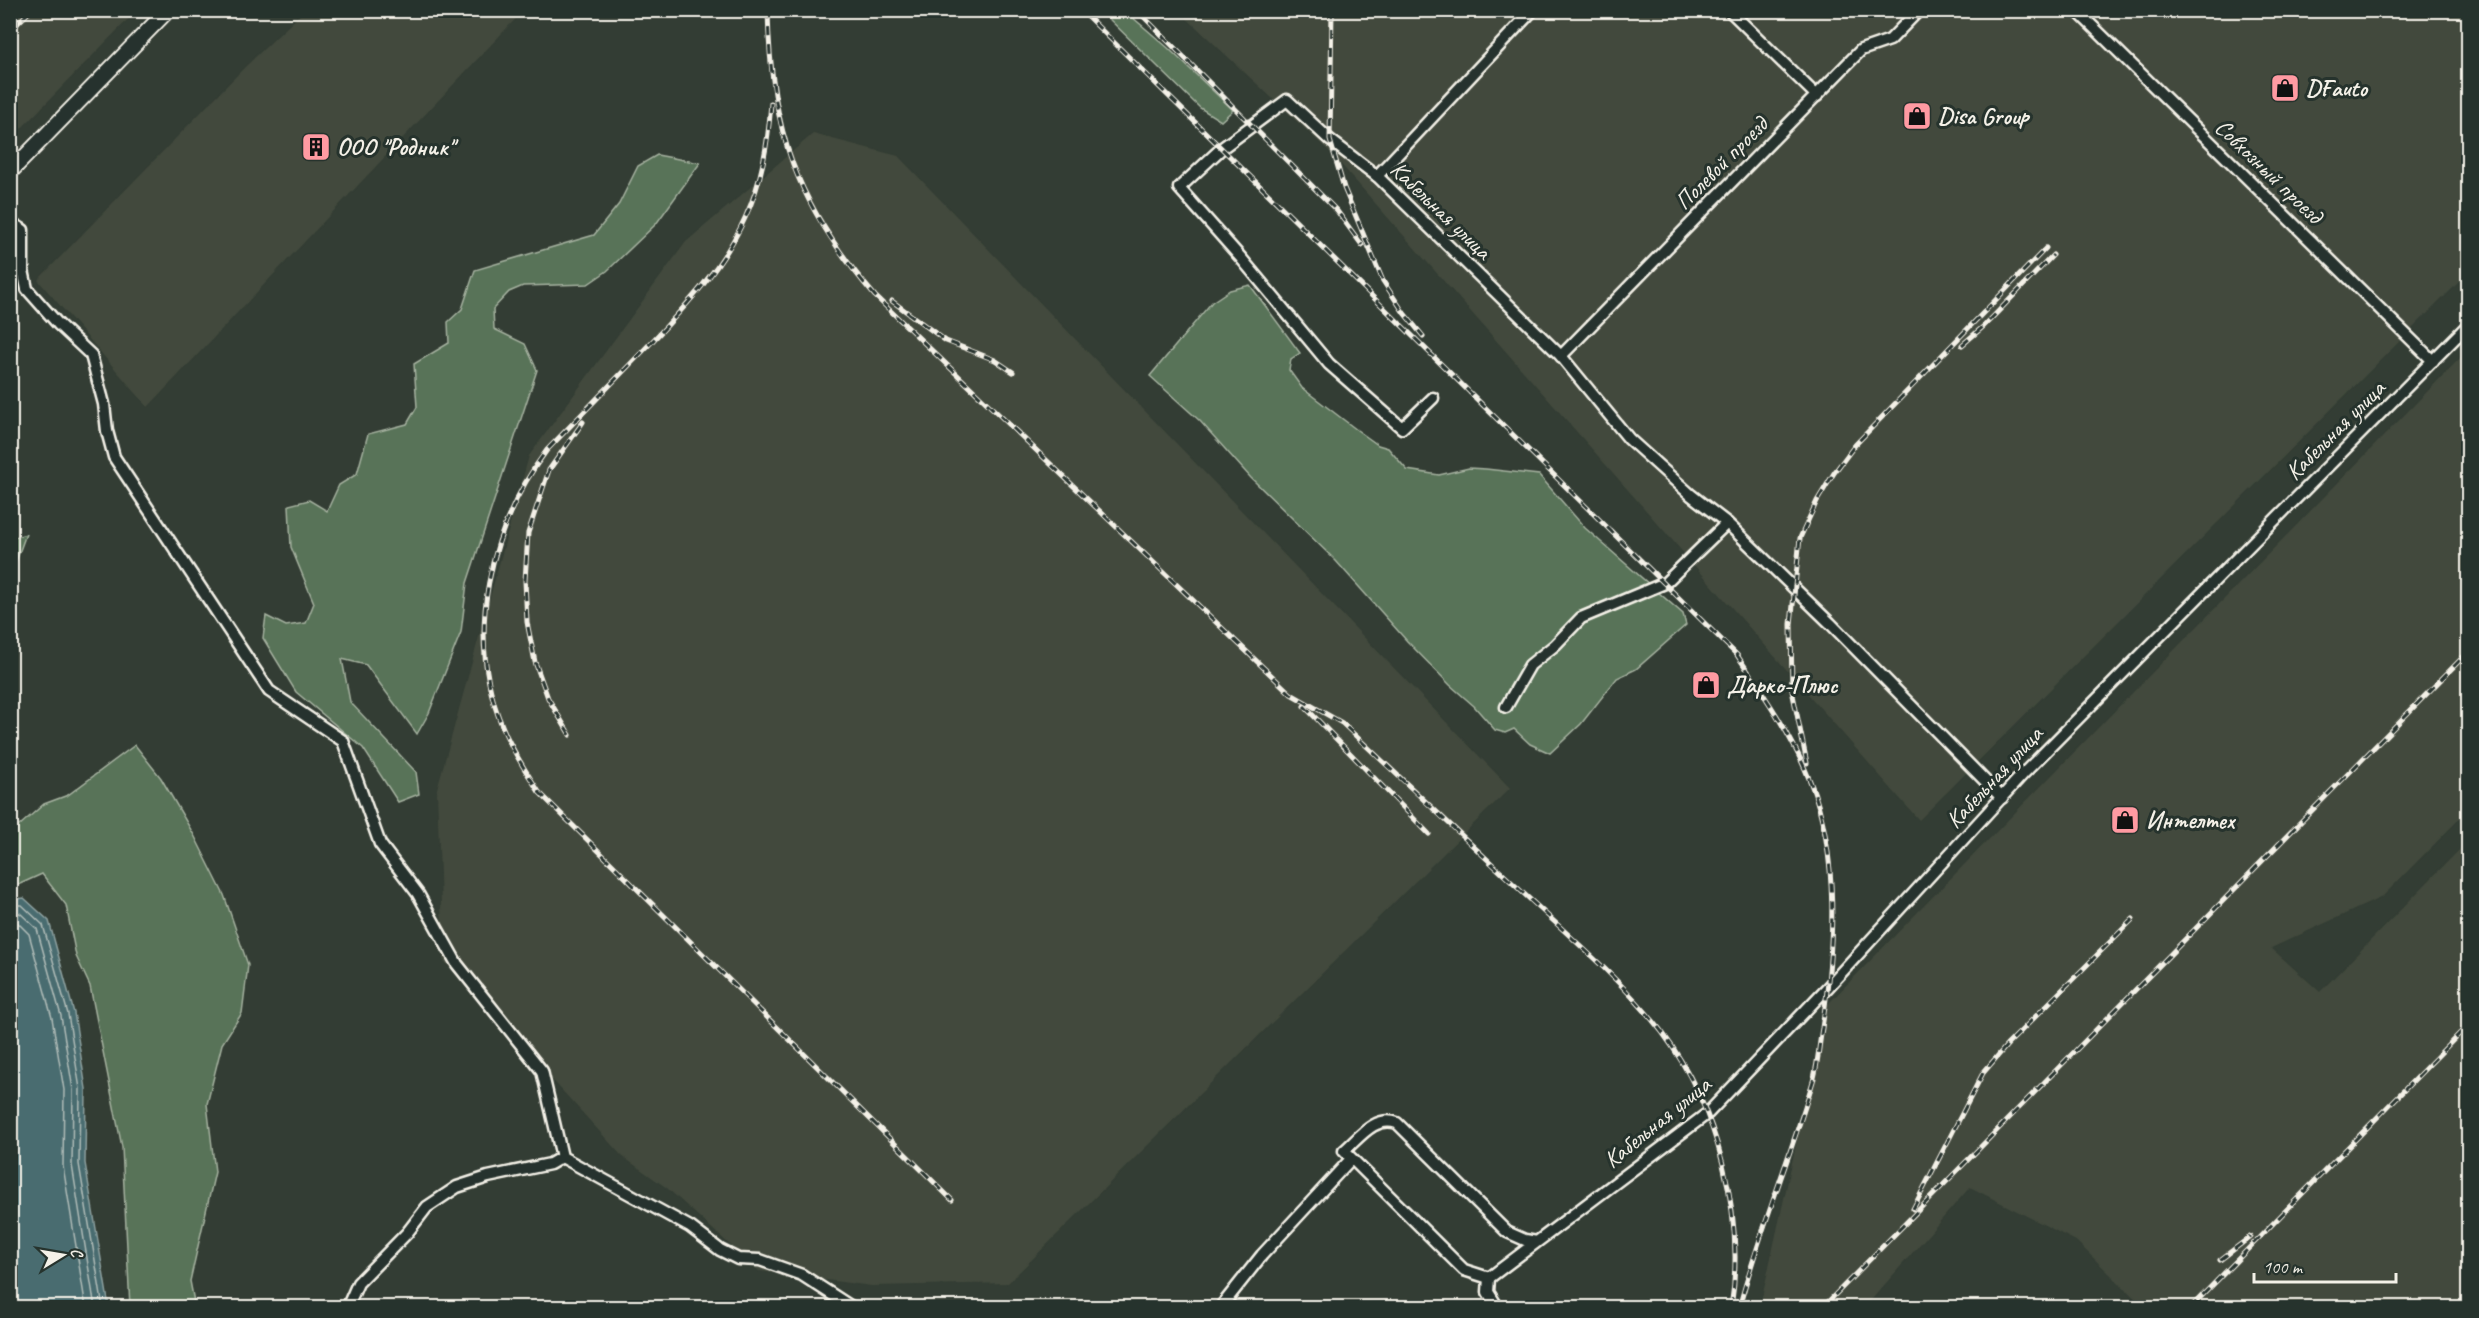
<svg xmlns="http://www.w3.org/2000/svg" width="2479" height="1318" font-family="Caveat,sans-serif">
<rect width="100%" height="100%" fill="#333d34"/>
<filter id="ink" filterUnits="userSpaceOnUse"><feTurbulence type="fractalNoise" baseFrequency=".0167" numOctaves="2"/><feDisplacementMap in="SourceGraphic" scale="12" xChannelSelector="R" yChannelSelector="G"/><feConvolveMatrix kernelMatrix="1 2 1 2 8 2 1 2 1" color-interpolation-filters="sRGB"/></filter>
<g filter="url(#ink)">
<g fill="#434a3d">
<path d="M11,10L136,11L11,139L10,11Z"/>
<path d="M304,11H523L148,407L38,280L245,67Z"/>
<path d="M1179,11H2468V273L1919,820L1331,153Z"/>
<path d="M813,134L898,156L1510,788L1008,1283L872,1286L759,1271L667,1188L622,1156L443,960L437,789L529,456L686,242Z"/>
<path d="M2468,350V810L2382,897L2271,948L2320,992L2468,841V1307H2144L2076,1241L1970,1187L1865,1307H1760L1827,1005Z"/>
</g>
<g fill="#587359" stroke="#a6b2a0" stroke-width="1.5">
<path d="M1101,11H1125L1167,47L1233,110L1221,121L1200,108Z"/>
<path d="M657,155L700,163L656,224L607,271L588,284L523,286L509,292L493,309L494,329L525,344L537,370L467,583L461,632L429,713L417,734L366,665L342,659L350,702L416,772L419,794L398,802L363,748L296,692L263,638L266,616L286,626L306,623L314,603L291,547L289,505L309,500L327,511L339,485L357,474L368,434L407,424L417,407L414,364L449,343L448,322L462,309L475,270L594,235L619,204L638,166Z"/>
<path d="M1250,285L1300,353L1291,359L1289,370L1302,388L1357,430L1378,445L1388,448L1407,470L1439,475L1469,468L1486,469L1539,475L1585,528L1683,614L1686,625L1636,669L1617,678L1581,724L1550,753L1530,744L1514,729L1505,733L1495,730L1474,706L1450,685L1407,641L1336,561L1251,478L1200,421L1150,376L1212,302L1230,290Z"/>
<path d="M26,534L11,575V538Z"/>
<path d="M135,745L161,778L194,835L224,895L248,965L242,1013L222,1044L207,1104L215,1172L190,1281L195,1307H130L122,1147L90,986L76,956L66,905L42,874L11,888V833L44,804L68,795Z"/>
</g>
<path fill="#4a6c70" stroke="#8ea1a0" stroke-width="1.5" d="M24,898L49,921L74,1013L86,1089L85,1163L109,1307H11L10,900Z"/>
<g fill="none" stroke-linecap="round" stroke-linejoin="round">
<g stroke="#b0bcb8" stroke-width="1.5">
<path d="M10,905H22L43,925L68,1014L80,1089L79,1164L103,1308"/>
<path d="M10,913H20L37,929L61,1016L73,1090L72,1165L95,1308"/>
<path d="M10,922H17L29,934L52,1018L64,1090L63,1166L86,1308"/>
</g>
<g stroke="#f4f1e8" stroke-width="15">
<g id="street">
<path d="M1729,10L1817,96"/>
<path d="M2076,10L2433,361"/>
<path d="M1377,176L1533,10"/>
<path d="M10,222L23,230V270L27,289L58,324L91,355L104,404L107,431L114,457L269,691L343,741L380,844L418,894L457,964L542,1071L562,1157L690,1227L720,1250L738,1259L760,1260L802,1275L853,1308"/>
<path d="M1561,356L1861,50L1890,40L1919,10"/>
<path d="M1433,398L1402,428L1329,364L1241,258L1179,188L1222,148L1287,100L1330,140L1377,176L1561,356L1629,439L1691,495L1727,523L1830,623L2002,798"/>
<path d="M1506,707L1530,665L1555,645L1581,618L1665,583L1727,523"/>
<path d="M1537,1242L1525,1240L1507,1232L1397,1123C1375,1115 1359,1138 1344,1151L1464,1270L1489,1278L1708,1113L1828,987L2023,774L2468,325"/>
<path d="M1489,1278L1488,1292L1498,1308"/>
<path d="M347,1308L358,1283L407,1233L427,1207L457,1187L488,1177L550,1164L562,1157"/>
<path d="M1220,1308L1262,1255L1351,1159"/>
</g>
</g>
<g stroke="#f4f1e8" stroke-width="18">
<path id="secondary" d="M10,172L168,10"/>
</g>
<use href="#street" stroke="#26332d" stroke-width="10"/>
<use href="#secondary" stroke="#26332d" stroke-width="14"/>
<g stroke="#f4f1e8" stroke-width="5">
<g id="rail">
<path d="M768,10C770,131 797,205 875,296L1291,694L1342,723C1401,779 1461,835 1521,891C1569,936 1622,980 1662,1032C1717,1106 1746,1216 1731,1308"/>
<path d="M1081,10L1737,655C1764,695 1792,735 1810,781C1840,857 1834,949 1822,1028C1819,1045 1818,1062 1814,1078C1791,1155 1760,1230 1739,1308"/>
<path d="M1137,10L1337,211L1362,245"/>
<path d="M1332,10L1330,140L1344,188L1383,281L1404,313L1423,336"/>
<path d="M10,31L31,10"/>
<path d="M771,103C768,143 762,182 745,218C721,271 682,310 643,351C611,384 579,417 547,450C489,527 464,636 503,728C512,751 526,771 539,792L952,1200"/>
<path d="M892,301L946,341L995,360L1013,372"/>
<path d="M1962,345L1984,326L2053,255"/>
<path d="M1304,706L1429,834"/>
<path d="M570,735L548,698L535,662L527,622L525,581L528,533L549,470L583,422"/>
<path d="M1807,763L1792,690L1791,624L1800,538L1817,501L1834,473L1855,445L2046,248"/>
<path d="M1913,1209L1983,1073L2008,1044L2133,919"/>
<path d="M2220,1260L2250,1237"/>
<path d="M1822,1308L2468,652"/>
<path d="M2190,1308L2468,1025"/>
</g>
</g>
<use href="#rail" stroke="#26332d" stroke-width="3" stroke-dasharray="9" stroke-linecap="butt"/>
</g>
</g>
<defs>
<g id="shop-square" transform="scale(1.5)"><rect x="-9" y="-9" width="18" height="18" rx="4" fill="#ff9aa2" stroke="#26332d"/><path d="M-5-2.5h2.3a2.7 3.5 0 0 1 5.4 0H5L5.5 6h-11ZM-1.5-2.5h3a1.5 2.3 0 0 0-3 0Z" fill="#111"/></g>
<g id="building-square" transform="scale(1.5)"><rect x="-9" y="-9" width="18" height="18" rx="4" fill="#ff9aa2" stroke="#26332d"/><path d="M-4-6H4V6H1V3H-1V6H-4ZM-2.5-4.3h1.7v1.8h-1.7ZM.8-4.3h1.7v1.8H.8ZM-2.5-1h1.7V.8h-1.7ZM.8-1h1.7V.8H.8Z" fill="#111"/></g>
</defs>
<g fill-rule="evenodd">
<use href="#shop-square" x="2285" y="88"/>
<use href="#shop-square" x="1917" y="116"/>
<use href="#building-square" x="316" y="147"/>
<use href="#shop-square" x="1706" y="685"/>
<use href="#shop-square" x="2125" y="820"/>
</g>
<g text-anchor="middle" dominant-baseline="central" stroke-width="6" stroke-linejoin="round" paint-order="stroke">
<g font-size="24" font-weight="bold" fill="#f4f1e8" stroke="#26332d" text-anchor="start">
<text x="2306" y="88">DFauto</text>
<text x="1938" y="116">Disa Group</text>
<text x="337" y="147">ООО "Родник"</text>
<text x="1727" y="685">Дарко-Плюс</text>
<text x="2146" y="820">Интелтех</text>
</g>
<g font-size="24" fill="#f4f1e8" stroke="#26332d">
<text transform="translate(1721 163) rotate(-45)">Полевой проезд</text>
<text transform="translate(2269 171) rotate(44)">Совхозный проезд</text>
<text transform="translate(1441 210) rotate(44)">Кабельная улица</text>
<text transform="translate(2335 430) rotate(-45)">Кабельная улица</text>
<text transform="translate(1994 777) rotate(-47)">Кабельная улица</text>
<text transform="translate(1657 1122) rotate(-39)">Кабельная улица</text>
</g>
</g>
<rect width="2479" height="1318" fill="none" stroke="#26332d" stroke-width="36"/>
<rect x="18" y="18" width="2443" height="1282" fill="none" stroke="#f4f1e8" stroke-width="2" filter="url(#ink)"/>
<g transform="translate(63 1255) rotate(79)" stroke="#26332d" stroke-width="4.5" paint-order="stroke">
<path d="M0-4.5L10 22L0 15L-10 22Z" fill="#f4f1e8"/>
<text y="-9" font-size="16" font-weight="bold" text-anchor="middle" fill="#f4f1e8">С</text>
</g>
<path d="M2254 1273v9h142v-9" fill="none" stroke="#f4f1e8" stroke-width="3"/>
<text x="2263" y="1273" font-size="18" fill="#f4f1e8" stroke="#26332d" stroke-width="4.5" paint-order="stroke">100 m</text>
</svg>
